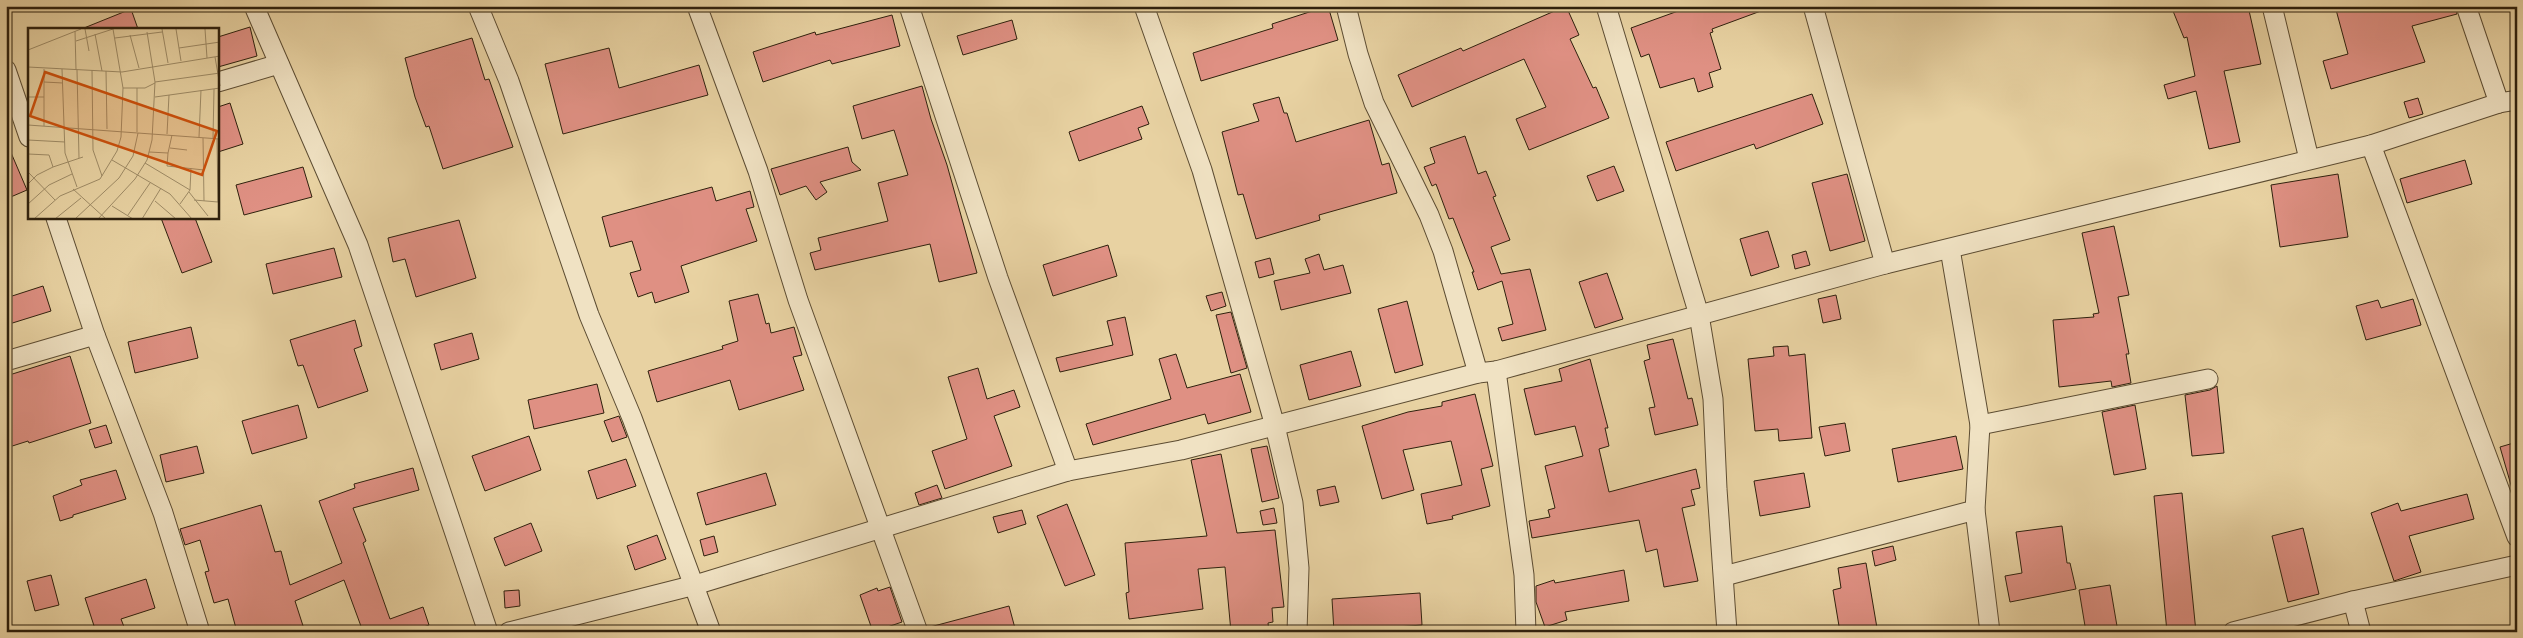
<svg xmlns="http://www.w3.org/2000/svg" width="2523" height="638" font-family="'Sorts Mill Goudy',serif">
<rect width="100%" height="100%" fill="#e8d2a2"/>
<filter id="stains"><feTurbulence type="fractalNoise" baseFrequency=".004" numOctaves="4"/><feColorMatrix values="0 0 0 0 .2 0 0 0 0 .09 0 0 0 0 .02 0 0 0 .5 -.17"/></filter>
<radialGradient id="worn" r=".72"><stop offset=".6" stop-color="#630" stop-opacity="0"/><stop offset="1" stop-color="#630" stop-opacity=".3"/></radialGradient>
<g fill="#df9083" stroke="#2e200d">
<path d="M1328,6L1338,40L1201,81L1193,53L1273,28L1272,24Z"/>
<path d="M1566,6L1579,35L1570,39L1593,88L1596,87L1609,118L1529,150L1516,119L1546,107L1524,59L1412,107L1398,75L1461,48L1463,51Z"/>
<path d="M1692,6L1769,8L1712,29L1713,32L1710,33L1721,69L1709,73L1713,87L1698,92L1694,78L1660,88L1649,54L1641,57L1631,28Z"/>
<path d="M2185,6H2248L2261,64L2224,71L2240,142L2209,149L2196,91L2168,99L2164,85L2195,76L2187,37L2184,38L2173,11Z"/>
<path d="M2335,6H2455L2457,14L2412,26L2425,62L2331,89L2323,61L2348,54Z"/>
<path d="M131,9L138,29H84V28Z"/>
<path d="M892,15L900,46L832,64L830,60L763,82L753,52L815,32L816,35Z"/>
<path d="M1012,20L1017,39L963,55L957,36Z"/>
<path d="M250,27L257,56L218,67V37Z"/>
<path d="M472,38L485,80L489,79L513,147L443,169L429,126L426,127L415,97L405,58Z"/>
<path d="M609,48L619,88L699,65L708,95L563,134L545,64Z"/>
<path d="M922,86L931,119L947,165L977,273L939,282L930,244L815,270L810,253L821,250L818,238L888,221L878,183L908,175L894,130L862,139L853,106Z"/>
<path d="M1812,94L1823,124L1756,149L1754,144L1676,171L1666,142Z"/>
<path d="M1279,97L1284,113H1287L1296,142L1369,120L1382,165L1389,163L1397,193L1319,215L1320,220L1256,239L1243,194L1238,195L1222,132L1259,121L1253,104Z"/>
<path d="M2418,98L2423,114L2409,118L2404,102Z"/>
<path d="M230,103L243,144L218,152V107Z"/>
<path d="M1142,106L1149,124L1138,128L1142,139L1079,161L1069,132Z"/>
<path d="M1465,136L1478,174L1486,171L1496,196L1493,197L1510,240L1491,247L1501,274L1530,269L1546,330L1502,341L1498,328L1513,324L1502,281L1478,290L1472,272H1474L1453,218L1449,219L1436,184L1432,186L1424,167L1435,163L1430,148Z"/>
<path d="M6,141L27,190L6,199Z"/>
<path d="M848,147L852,162L861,170L820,182L827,192L816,200L806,186L780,195L771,169Z"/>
<path d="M2465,160L2472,184L2407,203L2400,179Z"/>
<path d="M1614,166L1624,191L1597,201L1587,176Z"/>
<path d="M303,167L312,197L244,215L236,185Z"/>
<path d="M1847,174L1865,241L1830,251L1812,183Z"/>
<path d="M2338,174L2348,237L2280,247L2271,185Z"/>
<path d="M712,187L716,201L750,191L754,207L746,209L757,241L681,266L689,292L655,303L652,292L638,297L630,273L641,270L632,241L610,247L602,217Z"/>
<path d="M161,218H195L212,262L182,273Z"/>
<path d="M459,220L476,278L416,297L405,259L393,262L388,238Z"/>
<path d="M2114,226L2129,295L2118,297L2129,354H2126L2131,383L2112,387L2111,381L2059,387L2053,320L2094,317L2093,314L2099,313L2082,233Z"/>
<path d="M1768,231L1779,267L1751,276L1740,239Z"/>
<path d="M1108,245L1117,276L1053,296L1043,265Z"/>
<path d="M334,248L342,277L273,294L266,264Z"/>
<path d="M1806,251L1810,265L1795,269L1792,255Z"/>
<path d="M1319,254L1324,270L1343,265L1351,293L1281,310L1274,281L1310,273L1305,259Z"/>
<path d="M1270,258L1274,274L1259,278L1255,262Z"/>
<path d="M1607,273L1623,319L1595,328L1579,282Z"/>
<path d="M43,286L51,311L6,325V298Z"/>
<path d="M1222,292L1226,306L1211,311L1206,296Z"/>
<path d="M758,294L766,324L769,323L771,333L794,327L802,355L793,357L804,390L739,410L730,380L657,402L648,371L723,349L722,346L738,341L729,301Z"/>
<path d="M1836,295L1841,319L1823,323L1818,299Z"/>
<path d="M2413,299L2421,325L2366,340L2356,306L2378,300L2381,308Z"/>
<path d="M1407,301L1423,365L1395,373L1378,309Z"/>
<path d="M1231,312L1247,368L1231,373L1216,315Z"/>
<path d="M1125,317L1133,355L1060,372L1056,358L1113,345L1107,321Z"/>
<path d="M355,320L362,346L354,349L368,391L318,408L303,365L298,366L290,340Z"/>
<path d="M191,327L198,358L135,373L128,342Z"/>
<path d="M472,333L479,359L441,370L434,344Z"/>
<path d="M1673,339L1688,399L1692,398L1698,425L1655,435L1649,408L1655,407L1644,361L1650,359L1647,345Z"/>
<path d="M1788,346L1789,356L1805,354L1812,438L1779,441L1778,429L1755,431L1748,359L1774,356L1773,347Z"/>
<path d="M1351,351L1361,386L1309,400L1300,365Z"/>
<path d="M1176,354L1187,388L1240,374L1251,412L1208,424L1205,414L1093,445L1086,424L1171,399L1159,359Z"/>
<path d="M70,356L91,423L29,443L28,441L6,448V376Z"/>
<path d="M1590,359L1608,428H1605L1609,446L1599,449L1609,492L1696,469L1700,488L1691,490L1695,505L1682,508L1698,581L1664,587L1657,549L1646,552L1639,520L1532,538L1529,521L1550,517L1548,510L1555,508L1545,466L1583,456L1575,426L1535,435L1524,389L1562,381L1559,369Z"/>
<path d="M978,368L987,399L1014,390L1020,407L994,416L1012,466L945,489L932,451L967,439L948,377Z"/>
<path d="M597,384L604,413L534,429L528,400Z"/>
<path d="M2217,386L2224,453L2192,456L2185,395L2210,390Z"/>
<path d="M1475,394L1493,466L1481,469L1490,506L1452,516L1453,519L1427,524L1421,494L1462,485L1451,441L1403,450L1414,490L1382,499L1362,426L1408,412L1442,406V402Z"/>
<path d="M298,405L307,438L252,454L242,421Z"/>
<path d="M2135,405L2146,469L2114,475L2102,412Z"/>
<path d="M619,416L627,437L612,442L604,421Z"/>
<path d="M1845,423L1850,451L1825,456L1819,427Z"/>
<path d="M106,425L112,443L95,448L89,430Z"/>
<path d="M529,436L541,470L485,491L472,456Z"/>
<path d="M1956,436L1963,469L1898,482L1892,449Z"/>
<path d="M2517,442V492H2513L2500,447Z"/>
<path d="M197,446L204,473L166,482L160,455Z"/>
<path d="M1267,446L1279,498L1262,502L1251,449Z"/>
<path d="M1221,454L1237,533L1275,530L1284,607L1272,608L1273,622L1268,623L1269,632H1231L1225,567L1198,569L1203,609L1129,619L1126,593L1129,592L1125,543L1207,536L1191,460Z"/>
<path d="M626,459L636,486L597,499L588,471Z"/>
<path d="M413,468L419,490L353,508L366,541L363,543L390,619L423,607L429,625L410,632H359L362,629L344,580L295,601L305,632H237L228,599L214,603L205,572L209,571L200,540L185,545L180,529L261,505L275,552L281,551L290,585L342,563L319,501L355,488L354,484Z"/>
<path d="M116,470L126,499L73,515V517L60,521L53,496L82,485L80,480Z"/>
<path d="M766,473L776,505L706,525L697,493Z"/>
<path d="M1804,473L1810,507L1760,516L1754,481Z"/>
<path d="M937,485L942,498L919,505L915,493Z"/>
<path d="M1335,486L1339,502L1320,506L1317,490Z"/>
<path d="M2182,493L2196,632H2167L2154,496Z"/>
<path d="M2467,494L2474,519L2409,536L2421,572L2394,581L2371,513L2398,503L2401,511Z"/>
<path d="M1067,504L1095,575L1065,586L1037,516Z"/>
<path d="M1274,508L1277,523L1263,525L1260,511Z"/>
<path d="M1022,510L1026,524L998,533L993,517Z"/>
<path d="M531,523L542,551L505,566L494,538Z"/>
<path d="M2062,526L2067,563H2070L2076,589L2010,602L2005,576L2022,573L2016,532Z"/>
<path d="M2303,528L2319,594L2288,602L2272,536Z"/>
<path d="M657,535L666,559L635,570L627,546Z"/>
<path d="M714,536L718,552L704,556L700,540Z"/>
<path d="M1893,546L1896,560L1875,566L1872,551Z"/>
<path d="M1866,563L1877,628L1840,632L1833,590L1841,588L1838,568Z"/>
<path d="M1624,570L1629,601L1565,612L1567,620L1545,627L1536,602V586L1554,580L1555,583Z"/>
<path d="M51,575L59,605L35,611L27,581Z"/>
<path d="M146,579L155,608L121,619L126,632H96L85,598Z"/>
<path d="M2110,585L2118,632H2086L2079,590Z"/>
<path d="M890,587L902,622L873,632L860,595L877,588L878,591Z"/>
<path d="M519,590L520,606L505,608L504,591Z"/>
<path d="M1420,593L1422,625L1334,632L1332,599Z"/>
<path d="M1009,606L1016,632H931L930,627Z"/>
</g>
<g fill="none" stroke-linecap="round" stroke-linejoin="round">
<g stroke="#5c4c32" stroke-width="21">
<g id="street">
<path d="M254,6L358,245L488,632"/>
<path d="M478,6L509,81L589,315L632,418L711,632"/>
<path d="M697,6L758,171L798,300L918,632"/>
<path d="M909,6L998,278L1068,471"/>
<path d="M1144,6L1202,170L1275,426L1293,503L1299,568L1297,632"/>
<path d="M1346,6L1358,54L1374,103L1429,215L1443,251L1478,373"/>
<path d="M1606,6L1699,315L1713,399L1717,489L1727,632"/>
<path d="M1813,6L1885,264"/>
<path d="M2272,6L2309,159"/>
<path d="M2466,6L2499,103"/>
<path d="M6,70L29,137"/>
<path d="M218,82L279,64"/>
<path d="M2371,145L2517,537"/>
<path d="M56,218L95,335L163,513L200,632"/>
<path d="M6,361L95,335"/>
<path d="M1496,371L1524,575L1526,632"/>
<path d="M1980,425L2208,379"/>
<path d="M1975,510L1990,632"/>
<path d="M1724,576L1975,510L1980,425L1950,249"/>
<path d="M2353,601L2361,632"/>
<path d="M509,632L695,585L1068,471L1181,450L1478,373L1496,371L1885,264L2371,145L2499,103L2517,100"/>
<path d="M2233,632L2353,601L2517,565"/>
</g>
</g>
<use href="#street" stroke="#f0e2c3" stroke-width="19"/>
</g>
<g transform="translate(28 28)">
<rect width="191" height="191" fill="#e8d2a2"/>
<path fill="none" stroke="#9e8b66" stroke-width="1" d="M57,1L61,23M134,1L140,35M148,1L153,33M177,1L179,30M47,3L48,42M67,6L74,43M102,7L111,40M87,10L134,4M48,13L85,1M151,20L192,14M0,22L53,1M187,29L192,58M0,39L94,44L192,28M34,41L37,125L49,159M49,42L51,130M64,42L65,122L74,148M78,43L79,101M16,54L35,55M127,54L192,45M95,60H117L127,55M0,69H16M127,69L192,60M0,97L192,111M16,98V41M109,104V60M139,106L141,67M171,109L173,62M175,110L176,173M185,110L186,61M0,112L37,114M142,120L159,122M121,124L140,125L144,107M140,125L139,138L176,142M0,126L21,127L25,139L55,129M84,132L142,166L164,191M117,135L162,162M1,145L27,172M0,156L9,147L25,139M45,161L78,191M161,164L180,188M166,172L190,174L189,111M127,173L148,191M0,176L21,157L44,146M152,176L162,162L163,140M84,178L105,191M100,187L122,155M6,191L32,168L72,151L89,123L93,109L95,60L85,1M27,191L53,170M47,191L91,150L105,128L110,105M70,191L107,151L119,132L124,112L127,54L119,4M114,191L133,160"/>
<path fill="#cc500c" fill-opacity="0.15" stroke="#cc500c" stroke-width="2.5" d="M17,44L189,103L174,147L2,88Z"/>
<rect width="191" height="191" fill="none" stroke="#2e200d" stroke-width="2.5"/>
</g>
<rect width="2523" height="638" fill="none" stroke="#e8d2a2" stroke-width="25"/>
<rect x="8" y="8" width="2508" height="623" fill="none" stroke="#2e200d" stroke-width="2.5"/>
<rect x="12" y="12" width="2498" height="613" fill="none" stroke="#2e200d"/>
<rect width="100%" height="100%" filter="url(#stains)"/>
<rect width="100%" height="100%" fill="url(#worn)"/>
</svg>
